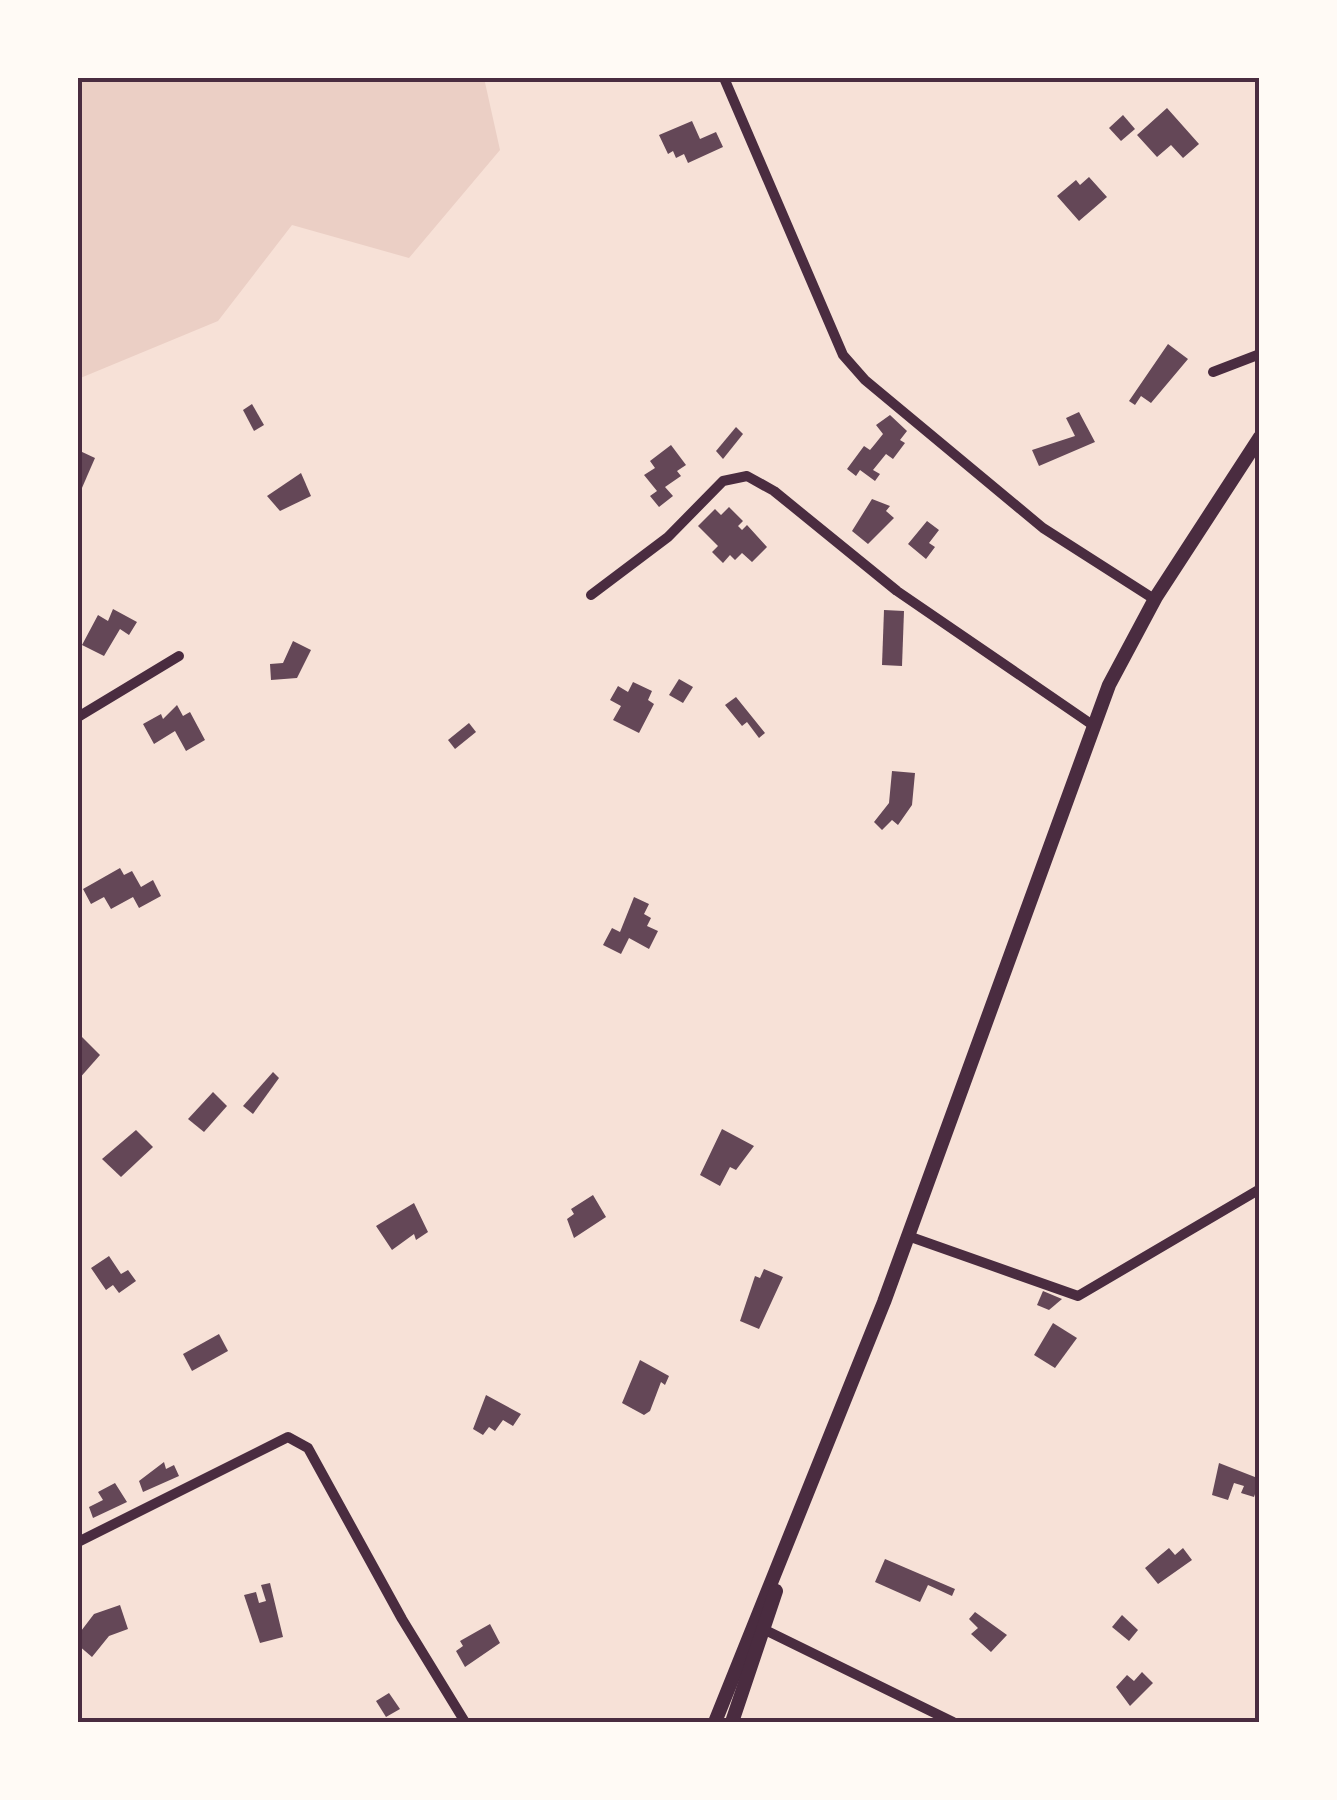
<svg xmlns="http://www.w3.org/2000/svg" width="1337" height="1800" font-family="Ubuntu,sans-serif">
<rect width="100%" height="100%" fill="#f7e1d7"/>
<path fill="#ebcfc5" d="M78,78H484L500,150L409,258L292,225L218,321L78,379Z"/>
<g fill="#644757">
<path d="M1167,108L1199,144L1183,158L1171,145L1157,157L1137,135Z"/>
<path d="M1123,115L1135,129L1121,141L1109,128Z"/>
<path d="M692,121L700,139L716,132L723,147L688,163L684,154L676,158L673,151L668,154L659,135Z"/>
<path d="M1089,177L1107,197L1079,221L1057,196L1076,180L1080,185Z"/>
<path d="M1168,344L1188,359L1151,403L1141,396L1135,405L1129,401Z"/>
<path d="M252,404L264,425L254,431L243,410Z"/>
<path d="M1079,412L1095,442L1039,466L1032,450L1075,436L1066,418Z"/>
<path d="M890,415L907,431L900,440L905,443L893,459L886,454L873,470L880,474L875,481L860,470L856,476L847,469L864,446L870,450L875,444L883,434L876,425Z"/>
<path d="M736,427L743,434L723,459L716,451Z"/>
<path d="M671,445L686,465L677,471L681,476L665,487L673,496L659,507L650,496L657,491L644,475L655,468L650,461Z"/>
<path d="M80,451L95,458L78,497V456Z"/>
<path d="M301,473L311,496L280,511L267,496Z"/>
<path d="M872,499L890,506L886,511L894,518L868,544L852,531Z"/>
<path d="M729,507L743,521L738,526L742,530L747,525L767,547L752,562L742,553L735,560L730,555L723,563L712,552L718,546L698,526L715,509L721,515Z"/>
<path d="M927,521L939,530L929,543L935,547L926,559L908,544Z"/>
<path d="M113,609L137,622L129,635L120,629L104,656L82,645L98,615L108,621Z"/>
<path d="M884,610L904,611L902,666L882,665Z"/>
<path d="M293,641L311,650L297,678L271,680L270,664L283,663Z"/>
<path d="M679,679L693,687L683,703L669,695Z"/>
<path d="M633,682L652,691L648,700L654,704L639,733L613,720L621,706L610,700L618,686L628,692Z"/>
<path d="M736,697L765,733L759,738L747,722L742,726L725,705Z"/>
<path d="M177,705L183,716L190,712L205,740L186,751L175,731L154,744L143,724L161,714L163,719Z"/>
<path d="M469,723L476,732L455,749L448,740Z"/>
<path d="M892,771L915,773L912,805L898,825L892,820L882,830L874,822L889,803Z"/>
<path d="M120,868L124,875L132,871L141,887L153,880L161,896L139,908L133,897L111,909L104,897L91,904L83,889Z"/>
<path d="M634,897L649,904L644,914L651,918L647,926L658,931L649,949L629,938L621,954L603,945L612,928L620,932Z"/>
<path d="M78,1033L100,1055L78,1080Z"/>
<path d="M273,1072L279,1078L253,1114L243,1106Z"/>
<path d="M213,1092L227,1106L204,1132L188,1119Z"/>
<path d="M722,1129L754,1146L736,1170L730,1167L720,1186L700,1175Z"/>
<path d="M136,1130L153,1147L121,1177L102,1159Z"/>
<path d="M593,1195L606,1217L574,1238L567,1219L574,1214L571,1209Z"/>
<path d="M414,1203L428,1232L416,1240L414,1234L392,1250L376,1226Z"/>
<path d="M109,1256L121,1274L128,1270L136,1281L119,1293L113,1285L106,1290L91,1268Z"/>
<path d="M764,1269L783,1277L759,1329L740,1321L755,1276L760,1278Z"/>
<path d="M1043,1291L1062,1299L1049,1310L1037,1305Z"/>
<path d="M1053,1323L1077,1338L1055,1368L1034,1355Z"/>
<path d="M219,1334L228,1351L192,1371L183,1354Z"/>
<path d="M640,1360L669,1376L665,1385L661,1382L650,1411L644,1415L622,1403Z"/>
<path d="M486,1395L521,1414L513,1426L503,1420L495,1431L489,1427L483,1435L473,1429Z"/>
<path d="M164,1462L166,1469L174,1465L179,1476L143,1492L139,1481Z"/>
<path d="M1219,1463L1260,1479L1254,1497L1241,1493L1244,1486L1234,1483L1228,1500L1212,1495Z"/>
<path d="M115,1483L127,1502L93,1518L89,1507L103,1500L98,1492Z"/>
<path d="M1169,1548L1175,1555L1183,1548L1192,1560L1158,1584L1145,1568Z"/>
<path d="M885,1559L955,1589L952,1596L928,1585L920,1602L875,1582Z"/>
<path d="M270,1583L283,1637L260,1643L244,1595L256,1592L259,1603L266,1601L261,1585Z"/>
<path d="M120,1605L128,1629L109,1636L92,1657L78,1645V1635L94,1614Z"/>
<path d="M975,1612L1007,1635L991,1652L971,1634L978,1628L969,1619Z"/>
<path d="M1122,1615L1138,1630L1129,1641L1112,1627Z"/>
<path d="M490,1624L500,1643L465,1667L456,1651L463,1646L460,1641Z"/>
<path d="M1142,1672L1153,1683L1130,1706L1116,1687L1127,1675L1134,1681Z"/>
<path d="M389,1693L400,1709L386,1717L376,1701Z"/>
</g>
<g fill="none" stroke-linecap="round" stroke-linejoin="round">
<g stroke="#4a2c40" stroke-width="10">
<path d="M724,78L843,355L865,380L1043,528L1154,599"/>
<path d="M1213,372L1260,354"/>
<path d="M591,595L668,537L723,481L747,476L774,491L897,591L1094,726"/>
<path d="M78,717L179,656"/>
<path d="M908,1236L1078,1296L1260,1189"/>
<path d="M78,1542L288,1437L308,1448L402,1619L465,1722"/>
<path d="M761,1628L953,1722"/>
</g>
<g stroke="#4a2c40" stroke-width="14">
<path d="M715,1722L884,1302L1109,685L1156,597L1260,437"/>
<path d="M732,1722L776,1591"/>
</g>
</g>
<rect width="1337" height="1800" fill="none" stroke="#fffaf5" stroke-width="160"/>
<rect x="80" y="80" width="1177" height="1640" fill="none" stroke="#4a2c40" stroke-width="4"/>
</svg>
